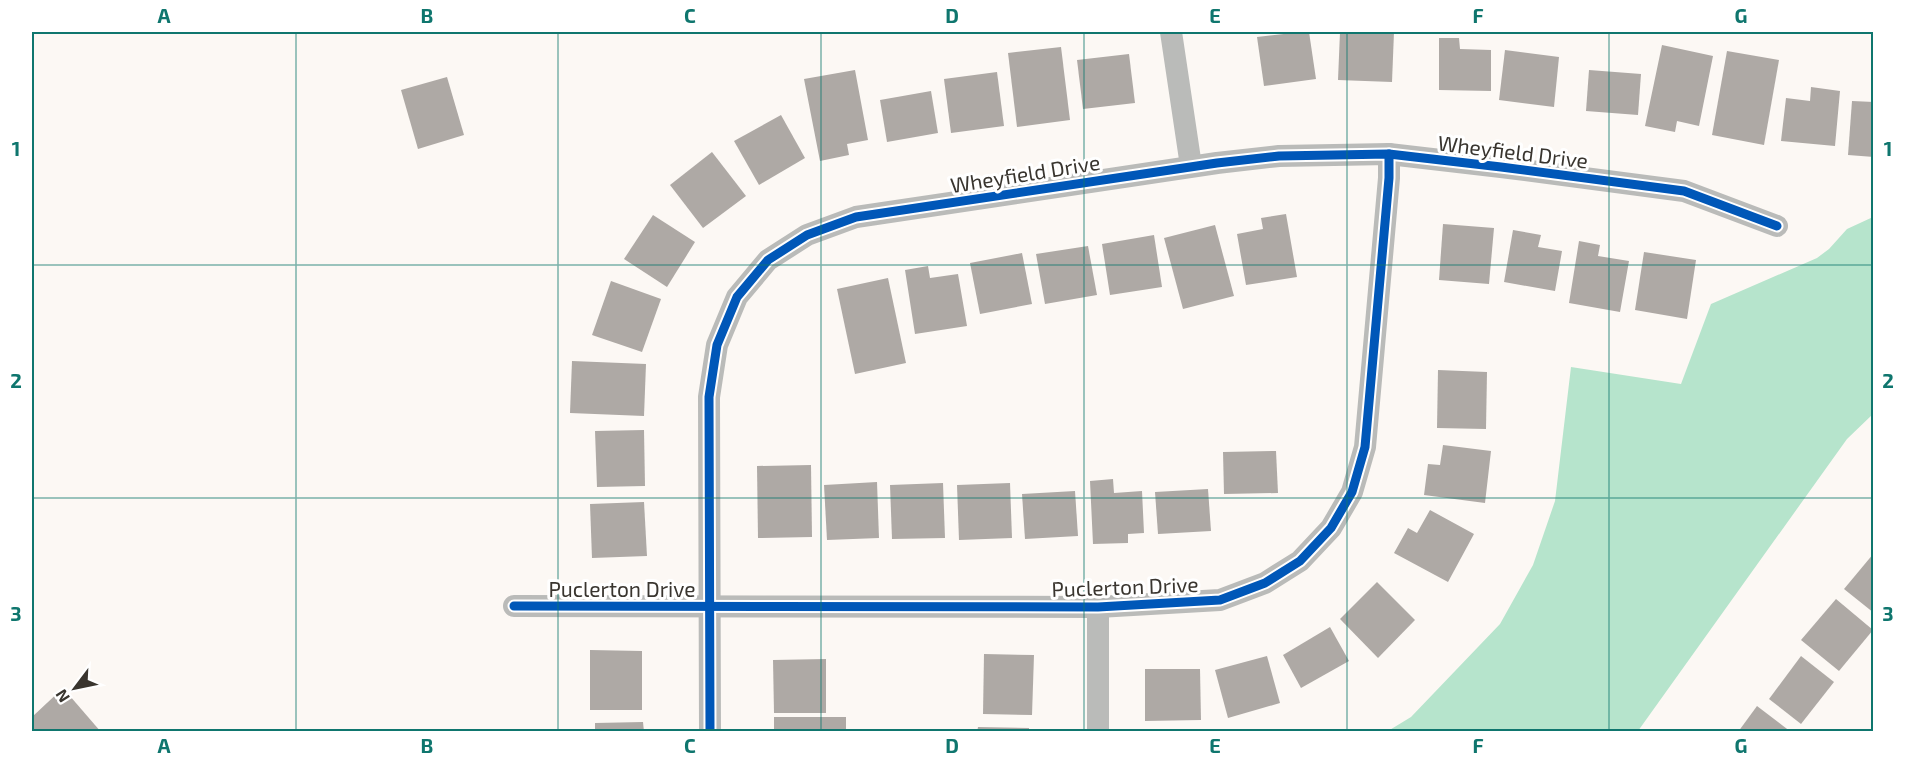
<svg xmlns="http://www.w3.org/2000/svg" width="1905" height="763" font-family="'Exo 2',sans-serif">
<rect width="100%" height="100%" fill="#fcf8f4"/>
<path fill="#b6e4cc" d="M1873,217V414L1847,439L1638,731H1388L1411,717L1500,624L1533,565L1555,501L1571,367L1681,384L1711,304L1817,258L1829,249L1847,229Z"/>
<g fill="#aea9a5">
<path d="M1302,32H1309L1316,79L1264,86L1257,37Z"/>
<path d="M1340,32H1394L1392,82L1338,80Z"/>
<path d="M1439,38H1459L1460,49L1491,50V91L1439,90Z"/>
<path d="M1662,45L1713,56L1699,126L1677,121L1675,132L1645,126Z"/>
<path d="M1061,47L1070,120L1017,127L1008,53Z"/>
<path d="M1505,50L1559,57L1554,107L1499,100Z"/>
<path d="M1727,51L1779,60L1764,145L1712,135Z"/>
<path d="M1129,54L1135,103L1083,109L1077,60Z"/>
<path d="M855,70L868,140L847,144L849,155L820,161L804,79Z"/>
<path d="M1589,70L1641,74L1638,115L1586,111Z"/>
<path d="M997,72L1004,126L951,133L944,79Z"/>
<path d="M447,77L464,135L418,149L401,90Z"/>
<path d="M1811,87L1840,91L1835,146L1781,141L1786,98L1810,101Z"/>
<path d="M931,91L938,133L887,142L880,100Z"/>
<path d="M1852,101L1874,102V157L1848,155Z"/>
<path d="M781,115L805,158L759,185L734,141Z"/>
<path d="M712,152L746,196L703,228L670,185Z"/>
<path d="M1286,214L1297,277L1246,285L1237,234L1263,229L1261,218Z"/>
<path d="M653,215L695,242L667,287L624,259Z"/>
<path d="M1443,224L1494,228L1489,284L1439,280Z"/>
<path d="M1215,225L1234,296L1183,309L1164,238Z"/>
<path d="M1513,230L1541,235L1538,247L1562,251L1555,291L1504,282Z"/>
<path d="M1154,235L1162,287L1110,295L1102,244Z"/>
<path d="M1579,241L1600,245L1598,256L1629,261L1620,312L1569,303Z"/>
<path d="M1088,246L1097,295L1045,304L1036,254Z"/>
<path d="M1644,252L1696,260L1687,319L1635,310Z"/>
<path d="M1022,253L1032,304L980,314L970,263Z"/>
<path d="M928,266L930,278L958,274L967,326L915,334L905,270Z"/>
<path d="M888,278L906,363L855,374L837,289Z"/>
<path d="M611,281L661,299L642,352L592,335Z"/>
<path d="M572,361L646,364L644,416L570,413Z"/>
<path d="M1438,370L1487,372L1486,429L1437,428Z"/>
<path d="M644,430L645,486L597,487L595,431Z"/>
<path d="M1443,445L1491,451L1485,503L1424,495L1428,464L1440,465Z"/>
<path d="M1276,451L1278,493L1224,494L1223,452Z"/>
<path d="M811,465L812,537L758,538L757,466Z"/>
<path d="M1113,479L1114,493L1142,491L1144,533L1128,534V543L1093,544L1090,481Z"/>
<path d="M877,482L879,538L827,540L824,485Z"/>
<path d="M943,483L945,538L892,539L890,485Z"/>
<path d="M1010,483L1012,538L959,540L957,485Z"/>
<path d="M1208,489L1211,531L1158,534L1155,492Z"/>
<path d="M1075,491L1078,536L1025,539L1022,494Z"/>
<path d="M644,502L647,556L592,558L590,504Z"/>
<path d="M1430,510L1474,534L1448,582L1394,553L1408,528L1417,533Z"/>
<path d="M1874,553V613L1844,589Z"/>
<path d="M1377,582L1415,620L1378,658L1340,619Z"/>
<path d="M1836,599L1873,630L1839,671L1801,640Z"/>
<path d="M1330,627L1349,661L1301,688L1283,655Z"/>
<path d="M590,650L642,651V710H590Z"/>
<path d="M984,654L1034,655L1032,715L983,714Z"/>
<path d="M1267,656L1280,703L1228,718L1215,670Z"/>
<path d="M1801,656L1834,682L1801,724L1769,699Z"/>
<path d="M826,659V713H774L773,660Z"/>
<path d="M1145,669H1200L1201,720L1145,721Z"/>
<path d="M63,688L101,732H32V717Z"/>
<path d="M1757,706L1791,732H1738Z"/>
<rect x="774" y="717" width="72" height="15"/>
<path d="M643,722L644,732H595V723Z"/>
<path d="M978,727L1029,728V732H977Z"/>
</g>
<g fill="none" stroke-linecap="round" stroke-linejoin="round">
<g stroke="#babbb9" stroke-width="22">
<path d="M1171,32L1191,166"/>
<path d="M514,606L1098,607L1220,600L1265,583L1300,561L1331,528L1352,492L1365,447L1389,178V154"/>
<path d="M710,732L709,397L717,345L737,297L768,260L807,235L856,217L1217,163L1279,156L1389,154L1501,167L1684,191L1777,226"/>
<path d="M1098,732V607"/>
</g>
<g stroke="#fff" stroke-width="13">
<g id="cycleway">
<path d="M514,606L1098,607L1220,600L1265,583L1300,561L1331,528L1352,492L1365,447L1389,178V154"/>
<path d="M710,732L709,397L717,345L737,297L768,260L807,235L856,217L1217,163L1279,156L1389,154L1501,167L1684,191L1777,226"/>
</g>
</g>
<use href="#cycleway" stroke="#0057b8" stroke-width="9"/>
</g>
<path fill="none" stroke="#0f766e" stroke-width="1.5" stroke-opacity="0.55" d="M296,32V732M558,32V732M821,32V732M1084,32V732M1347,32V732M1609,32V732M32,265H1874M32,498H1874"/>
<g text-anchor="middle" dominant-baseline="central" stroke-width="6" stroke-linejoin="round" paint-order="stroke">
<g font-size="21" fill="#39352f" stroke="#fff">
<text transform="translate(1513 151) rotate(7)">Wheyfield Drive</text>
<text transform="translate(1025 173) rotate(-9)">Wheyfield Drive</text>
<text transform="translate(1125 586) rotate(-2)">Puclerton Drive</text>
<text x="622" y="588">Puclerton Drive</text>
</g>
</g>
<rect width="1905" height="763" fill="none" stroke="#ffffff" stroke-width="66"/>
<g transform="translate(75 688) rotate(238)" stroke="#ffffff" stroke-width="4.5" paint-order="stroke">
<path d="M0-4.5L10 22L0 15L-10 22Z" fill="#39352f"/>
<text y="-9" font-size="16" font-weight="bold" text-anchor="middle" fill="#39352f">N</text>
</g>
<rect x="33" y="33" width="1839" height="697" fill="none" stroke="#0f766e" stroke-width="2"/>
<g font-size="20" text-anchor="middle" font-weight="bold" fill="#0f766e">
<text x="164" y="23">A</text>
<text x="427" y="23">B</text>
<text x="690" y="23">C</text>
<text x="952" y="23">D</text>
<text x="1215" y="23">E</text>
<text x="1478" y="23">F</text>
<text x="1741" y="23">G</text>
<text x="16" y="156">1</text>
<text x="1888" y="156">1</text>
<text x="16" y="388">2</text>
<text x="1888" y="388">2</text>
<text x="16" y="621">3</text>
<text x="1888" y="621">3</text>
<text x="164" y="753">A</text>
<text x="427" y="753">B</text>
<text x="690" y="753">C</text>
<text x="952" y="753">D</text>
<text x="1215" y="753">E</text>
<text x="1478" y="753">F</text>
<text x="1741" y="753">G</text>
</g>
</svg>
